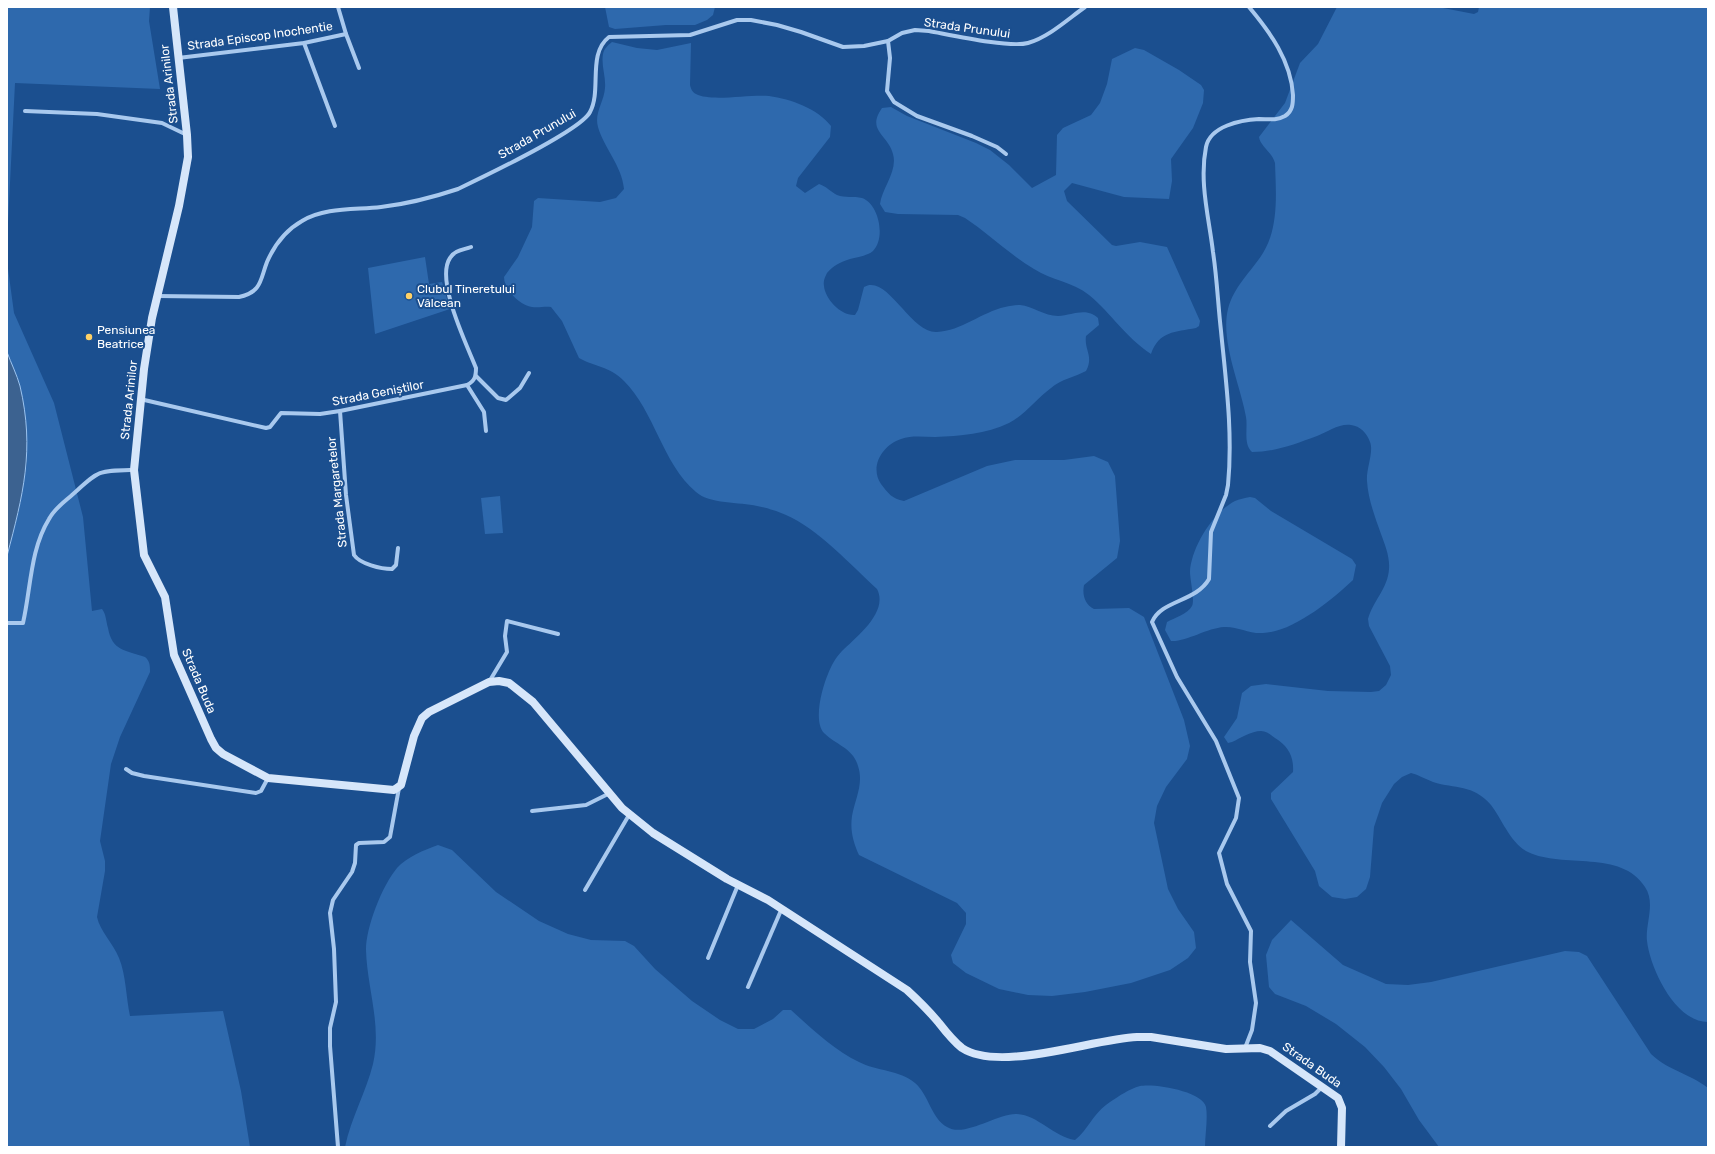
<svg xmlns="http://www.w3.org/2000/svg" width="1715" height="1154" font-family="Rubik,sans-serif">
<rect width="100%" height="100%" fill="#1b4f8f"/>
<g fill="#2e69ad">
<path d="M7,7H150L149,21L160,89L15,83L7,243Z"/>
<path d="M605,7H715L713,15L707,20L695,25H666L615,29L609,27Z"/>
<path d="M1337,7H1438L1474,14L1478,12L1479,7H1708V1022C1675,1022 1650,968 1647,941C1645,924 1656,903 1645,887C1621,849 1563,869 1528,852C1510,843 1502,819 1491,805C1473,784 1455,789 1433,782C1425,779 1419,775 1411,773L1402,777L1394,784L1382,803L1374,827L1370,877L1366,889L1357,897L1345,899L1332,897L1319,886L1315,871L1271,799V793L1293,772C1294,756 1288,746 1275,738C1271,735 1267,731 1261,731C1251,731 1241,738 1232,742L1228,743L1224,737L1237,718L1242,693L1251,686L1266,684L1328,691L1371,692L1379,691L1386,685L1391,675L1390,666L1369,626L1368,619C1373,601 1388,588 1389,569C1390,557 1385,545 1381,534C1375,517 1368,499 1367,481C1366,469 1374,452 1370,442C1367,433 1360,426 1351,425C1340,423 1327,432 1317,436C1295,444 1275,452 1252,452C1243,444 1248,428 1246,417C1241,387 1220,341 1228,309C1234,286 1251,272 1263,253C1279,227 1276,193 1275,163C1272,152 1260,146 1259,137L1285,103L1300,63L1318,44Z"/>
<path d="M612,42L637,48L657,50L691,43L690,85C691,89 692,92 696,94C711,102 750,94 769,96C791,99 818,109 831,126L830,137L798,178L796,186L805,193L819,184C826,186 831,192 837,195C845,198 854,196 862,198C879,204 886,238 873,251C867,256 857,257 850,259C840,262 833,266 827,273C825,277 823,281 824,286C825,299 841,316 855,315L858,310L864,287C887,273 911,334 937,332C961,331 982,312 1005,307C1010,306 1016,305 1020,305C1033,306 1044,316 1058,316C1073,315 1086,307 1098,318L1099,325L1086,336C1084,350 1094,356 1086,371C1075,377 1061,379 1051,388C1036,399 1026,414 1009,423C986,434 960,436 935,437C924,437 912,435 901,439C883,445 869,466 881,484C888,493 892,499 904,501L987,466L1015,460H1064L1094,456L1108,462L1115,476L1120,541L1117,558L1084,585C1082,595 1085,605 1094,609L1129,608L1144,617L1184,720L1190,746L1187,759L1166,787L1157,806L1154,823L1168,889L1178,909L1194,932L1196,948L1188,958L1170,970L1131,983L1085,992L1052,996L1028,995L999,989L966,973L953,963L951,955L966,924V913L957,903L859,855C853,842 850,830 852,816C855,799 864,784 858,766C853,748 836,745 824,733C813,721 822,688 828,674C831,666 836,657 842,651C856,637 889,612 877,589C852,566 817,528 786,515C777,511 767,508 757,506C740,502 709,504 696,492C662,463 655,412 624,381C609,366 595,367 579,358L562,321L551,307C545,306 539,308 532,307C520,305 504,290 504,277L518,257L532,227L534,201L538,198L600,202L616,198L624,189C622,166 604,148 598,127C594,113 604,102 605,88C606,76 601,66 603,54C604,49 607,46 612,42Z"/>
<path d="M1135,48L1144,50L1179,70L1201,85L1204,90L1203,103L1193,128L1171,159L1172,181L1169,199L1124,197L1072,183L1064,191L1067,201L1112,245L1116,246L1140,242L1167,247L1200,321L1199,326L1196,328C1175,332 1159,331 1151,354C1125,337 1112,314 1089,295C1073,282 1051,280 1034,269C1009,254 989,234 965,218L958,215L898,214L885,212L880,204C882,188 898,171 893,154C888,134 866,131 882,108L891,107L907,116L976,143L990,150L1009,165L1032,188L1056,175L1057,135L1063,128L1091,115L1100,103L1107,84L1112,59Z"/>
<path d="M425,257L429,284L442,282L450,309L375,334L368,268Z"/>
<path d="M7,261L14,313L54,403L83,517L92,611L102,609C106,614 106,621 108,628C112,651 125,650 145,657C150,661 150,666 150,672L120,737L111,764L100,841L105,861V871L97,917C100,931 113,943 119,958C126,975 126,997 130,1016L223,1011L241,1091L250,1147H7V556L19,510L27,463V443L20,386L7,352Z"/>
<path d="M500,496L503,533L485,534L481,498Z"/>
<path d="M1250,497L1255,498L1271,511L1352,559L1356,565L1353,580C1332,600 1293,632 1263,633C1249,634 1237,626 1224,627C1207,628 1186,642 1171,641L1165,630L1167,622C1174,618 1188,614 1192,606C1195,600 1190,580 1190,572C1191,548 1213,512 1235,501C1239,499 1245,498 1250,497Z"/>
<path d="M438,845L452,850L496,892L539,921L568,934L591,940L625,941L634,946L655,969L692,1001L720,1020L738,1029H754L773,1019L783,1010H791C812,1029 834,1050 859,1062C876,1071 900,1070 915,1083C929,1095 931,1118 947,1127C965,1138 997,1113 1017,1114C1038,1115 1054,1137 1075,1140C1088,1130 1093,1113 1110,1102C1119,1096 1129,1089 1140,1086C1153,1083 1203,1091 1206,1107C1208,1119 1205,1135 1205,1147H345C351,1118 366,1092 373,1064C382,1025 367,988 366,950C366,927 382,886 397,868C407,857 424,850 438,845Z"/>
<path d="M1291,920L1343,965L1386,984L1408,985L1431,982L1565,951L1579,952L1587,956L1651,1054C1669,1071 1689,1073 1708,1088V1147H1439L1419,1120L1401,1089L1384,1067L1365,1047L1336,1024L1306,1006L1275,994L1269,987L1266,955L1272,940Z"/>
</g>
<path fill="#3c6290" stroke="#9cc4f0" d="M7,352C11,363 17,375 20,386C35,450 23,495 7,556Z"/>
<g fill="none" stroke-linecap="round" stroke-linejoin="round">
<g stroke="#a9c9ee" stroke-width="4">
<path d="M338,7L346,34"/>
<path d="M888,41L890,58L887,91L894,102L917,116L972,136L997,147L1006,154"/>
<path d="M304,43L335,126"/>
<path d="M178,58L304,43L346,34L359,68"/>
<path d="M25,111L97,114L133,119L162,123L187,135"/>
<path d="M157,296L239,297C262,292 260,280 267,262C274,246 286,230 302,221C325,207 355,210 381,207C407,204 434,197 458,189C481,178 581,130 590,112C602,90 587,54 609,37L690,35L737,20H751L777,25L801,32L843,47L864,46L888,41L902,33L915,30L929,31C951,35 1009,48 1028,43C1049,37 1068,19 1085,7"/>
<path d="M476,376L498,398L506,400L520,388L529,373"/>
<path d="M467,385L484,412L486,431"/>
<path d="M140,399L266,428L270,427L281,413L320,414L340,411L467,385C475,381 476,376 476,368C467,345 435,280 450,258C455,250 463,250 471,247"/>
<path d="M340,411L346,495L354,555C360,564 381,569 392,569L396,565L398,548"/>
<path d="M7,623H23C31,588 30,550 49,519C54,509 64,502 72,495C100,470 96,471 134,470"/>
<path d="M489,682L507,652L505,636L507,621L558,634"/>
<path d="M126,769L132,773L144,776L256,793L261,791L268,778"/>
<path d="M532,811L586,805L610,793"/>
<path d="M585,890L629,815"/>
<path d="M708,958L738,885"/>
<path d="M748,987L782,908"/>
<path d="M1245,1048L1252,1030L1256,1003L1250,962L1251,931L1227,884L1219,853L1236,818L1239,798L1216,741L1177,677L1152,622C1161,600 1196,602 1209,579L1211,532L1226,495L1228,485C1233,433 1226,382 1221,331C1218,305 1217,278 1213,252C1209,218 1199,182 1206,147C1210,126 1241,120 1259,119C1268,119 1276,121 1285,116C1293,111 1293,103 1293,95C1291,61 1270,32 1249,7"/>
<path d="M1270,1126L1286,1111L1315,1094L1322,1087"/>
<path d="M338,1147L330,1046V1028L336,1002L334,949L330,913L333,900L352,872L355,863L356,845L359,843L384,842L390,837L399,788"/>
</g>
<path stroke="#d6e6fa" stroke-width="8" d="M173,7L187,135L188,157L179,206L152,318L144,369L134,470L144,555L165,597L174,655L211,739L216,748L223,754L268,778L394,790L401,785L414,736L422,718L429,712L489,682L499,681L509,683L533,702L622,808L653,833L727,879L768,900L907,990C919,1001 929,1011 939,1023C946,1032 953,1041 962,1048C1000,1073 1092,1039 1137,1037H1151L1226,1049L1260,1048L1270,1051L1338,1098L1342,1108L1341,1147"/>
</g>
<g fill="#ffd166" stroke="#1b4f8f" stroke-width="1.5">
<circle cx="409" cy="296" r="4"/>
<circle cx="89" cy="337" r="4"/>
</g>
<g text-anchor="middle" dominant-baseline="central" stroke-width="4" stroke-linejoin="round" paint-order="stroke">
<g font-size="12" fill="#fff" stroke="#1b4f8f">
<text transform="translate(967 28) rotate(8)">Strada Prunului</text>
<text transform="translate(260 36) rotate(-8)">Strada Episcop Inochentie</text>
<text transform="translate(169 84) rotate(-97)">Strada Arinilor</text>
<text transform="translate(537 134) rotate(-30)">Strada Prunului</text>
<text transform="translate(378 393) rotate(-11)">Strada Geniștilor</text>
<text transform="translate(129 400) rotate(-84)">Strada Arinilor</text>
<text transform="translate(337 492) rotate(-96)">Strada Margaretelor</text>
<text transform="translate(199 681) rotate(67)">Strada Buda</text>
<text transform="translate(1312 1065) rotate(35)">Strada Buda</text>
</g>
<g font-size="12" fill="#fff" stroke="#1b4f8f" text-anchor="start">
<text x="417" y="289">Clubul Tineretului<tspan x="417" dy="14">Vâlcean</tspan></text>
<text x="97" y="330">Pensiunea<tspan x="97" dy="14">Beatrice</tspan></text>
</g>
</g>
<rect width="1715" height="1154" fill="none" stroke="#ffffff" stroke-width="16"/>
</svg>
